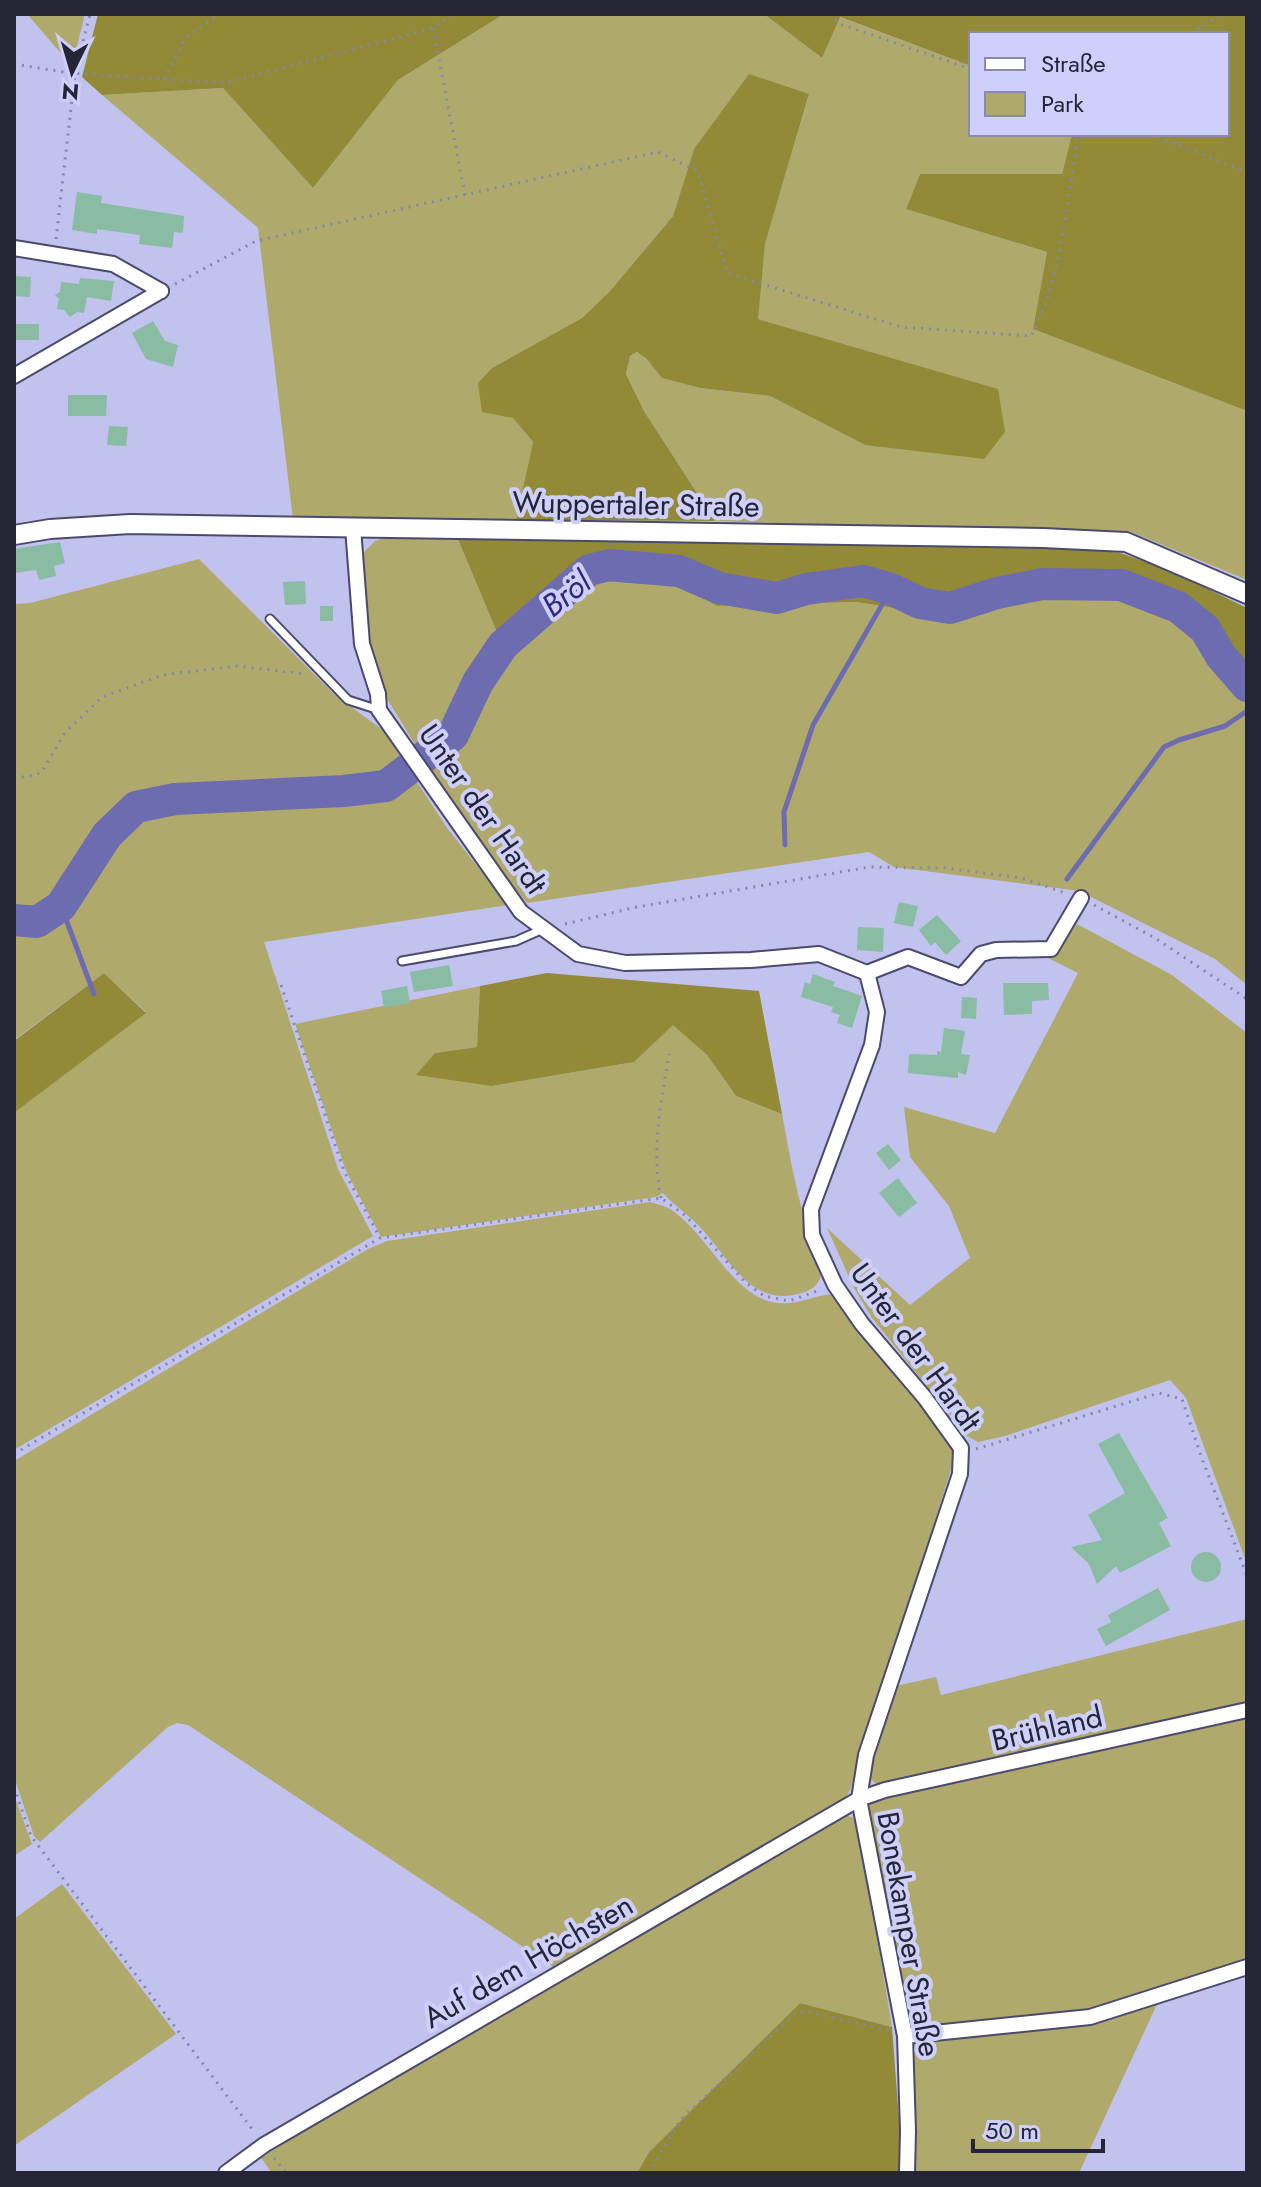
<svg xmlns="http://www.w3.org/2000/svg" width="1261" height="2187" font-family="Jost,sans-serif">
<rect width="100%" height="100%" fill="#c1c2ee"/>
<g fill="#afaa6c">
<path d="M27,14H85L72,66Z"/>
<path d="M504,14H764L822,58L839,17L971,66V134H1072L1062,174H920L906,209L1047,252L1033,329L1247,411V580L1129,531L955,529L715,521L644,411L626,374L630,356L638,352L646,358L663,378L700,388L770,396L865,445L997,389L757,319L765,244L809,95L694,149L673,216L610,291L582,318L492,368L513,418L533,442L516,520L293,519L258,228L102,95L223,88L313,188L398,80Z"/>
<path d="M391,536L457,537L500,638L532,640L560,608L597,581L683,587L717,606L856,602L926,613L990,611L1065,593L1152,599L1247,692V985L1215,959L1079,891L894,867L869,852L527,903C483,849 443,793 408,733C399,717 387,701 380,685C363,645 364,594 364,552L375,541Z"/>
<path d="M199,559L335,695L384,731L447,828L508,905L264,942L338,1169L373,1236L14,1450V1113L146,1012L104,973L14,1040V604L30,603Z"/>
<path d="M1077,924L1172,975L1247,1033V1564L1186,1398L1170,1380L1005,1436L978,1442L967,1436L872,1318L854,1288L827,1228L910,1305L970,1258L949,1206L910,1157L904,1107L995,1133L1078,973L1048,958Z"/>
<path d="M480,986L477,1047L435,1053L492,1086L634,1062L673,1024L707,1055L736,1096L782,1114C790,1157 797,1198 811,1240C814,1250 822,1264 821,1275C819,1284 813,1289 805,1292C751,1311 730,1258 699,1226C688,1214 673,1205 663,1193L656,1197L381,1237L346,1171L295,1024Z"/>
<path d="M650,1202C656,1204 662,1205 668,1208C706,1229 733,1300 779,1303C798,1305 815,1295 834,1294L945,1433L953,1448L952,1466L867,1741C858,1761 856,1781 845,1799L558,1970L188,1725L177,1723L168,1727L40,1842L34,1836L14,1777V1461L368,1249L387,1241Z"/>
<path d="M1247,1619V1705L887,1785L877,1784L870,1779V1770L896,1686L936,1677L941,1695Z"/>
<path d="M1247,1714V1963L1099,2009L920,2029L906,2025L868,1815L870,1804L875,1799Z"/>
<path d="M14,1795L32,1844L14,1856Z"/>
<path d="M841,1813L858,1820L892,2027L800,2003L649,2152L637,2173H272L261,2158L378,2083Z"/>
<path d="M62,1884L176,2034L14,2146V1919Z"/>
<path d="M1159,2000L1079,2173H912L908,2040Z"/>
</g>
<g fill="#928a37">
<path d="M98,14H504L398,80L313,188L223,88L102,95L82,77Z"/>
<path d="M764,14H1247V411L1033,329L1047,252L906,209L920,174H1062L1072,134H1227V34H971V66L840,17L822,58Z"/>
<path d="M749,74L809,94L765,244L758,319L998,389L1005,432L984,459L865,445L770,396L700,388L662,378L646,358L637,352L630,356L626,374L644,411L715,521L516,520L533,442L513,418L482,412L478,383L492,368L582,318L610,291L673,216L694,149Z"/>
<path d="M457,537L1033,544L1120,553L1165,568L1247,608V692L1152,599L1066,593L990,611L926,613L856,602L717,606L683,587L598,581L560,608L532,640L516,646L500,639Z"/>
<path d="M104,973L146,1013L14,1113V1041Z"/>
<path d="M547,973L759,991L782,1114L736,1096L707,1055L673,1025L634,1062L492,1086L416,1075L435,1053L477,1047L480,986Z"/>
<path d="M800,2003L892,2027L903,2173H637L649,2152Z"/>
</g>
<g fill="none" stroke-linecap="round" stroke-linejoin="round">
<g stroke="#6e6cb1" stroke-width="5">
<path d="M785,845L784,812L813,725L891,589"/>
<path d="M1067,879L1164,747L1179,740L1225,726L1247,711"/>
<path d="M61,906L94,994"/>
</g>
<path stroke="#6e6cb1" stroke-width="32" d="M14,920L37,922L61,906L107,835L136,807L175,799L344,791L386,786L453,735L478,682L503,645L589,570L610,565L679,571L719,588L777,598L806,589L863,581L891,589L920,603L950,608L997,593L1042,584L1121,585L1178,607L1205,629L1221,656L1247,686"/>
</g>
<g fill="#8abba3">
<path d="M77,192L102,196L101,203L184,216L183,233L174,232L172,248L139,244L140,235L97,229V234L72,230Z"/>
<path d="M14,276L31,277L30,297L14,296Z"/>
<path d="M80,278L114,281L111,301L87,297L84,313L77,312L70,317L64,310L57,309L59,299L55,295L60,292L61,282L79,284Z"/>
<path d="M153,321L165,341L178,345L173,367L146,359L132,333Z"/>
<rect x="14" y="324" width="25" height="16"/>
<path d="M68,395H107L106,416H68Z"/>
<path d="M109,426L128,427L126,446L107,445Z"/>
<path d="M60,542L65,563L54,566L56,576L39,580L36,570L14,573V549Z"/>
<path d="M305,581L306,604L285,605L283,582Z"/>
<rect x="320" y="606" width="13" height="15"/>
<path d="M899,902L918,906L913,927L894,923Z"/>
<path d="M937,915L961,941L946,955L935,942L931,946L919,930Z"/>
<path d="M858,927L884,928L883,952L857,950Z"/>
<path d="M449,965L453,986L414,992L410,972Z"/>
<path d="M813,974L835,982L833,986L862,996L852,1028L837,1023L840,1015L831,1012L833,1007L801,997L805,982L810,984Z"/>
<path d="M1003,983H1048L1049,1000L1032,1001V1014L1004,1015Z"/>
<path d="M407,986L410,1003L384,1008L381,991Z"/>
<path d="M962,997L977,998L976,1019L961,1018Z"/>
<path d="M944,1028L965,1031L961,1054L970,1055L966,1075L958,1072V1078L908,1073L909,1054L937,1055V1051L941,1052Z"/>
<path d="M888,1144L901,1160L889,1170L876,1153Z"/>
<path d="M898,1178L917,1203L899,1217L879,1193Z"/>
<path d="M1119,1433L1168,1518L1159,1523L1171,1546L1120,1573L1116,1566L1097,1584L1089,1564L1071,1547L1102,1540L1088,1515L1125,1493L1098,1444Z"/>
<circle cx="1206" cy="1567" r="15"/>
<path d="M1158,1588L1170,1610L1106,1646L1097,1629L1111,1622L1108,1615Z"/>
</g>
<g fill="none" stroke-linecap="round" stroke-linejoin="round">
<g stroke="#4a496e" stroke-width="11">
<g id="lane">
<path d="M270,619L348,700L379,710"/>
<path d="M402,961L516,941L543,929"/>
</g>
</g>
<g stroke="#4a496e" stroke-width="18">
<g id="street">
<path d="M14,248L113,264L161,291"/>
<path d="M14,376L161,291"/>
<path d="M353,528L362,644L378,694L379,710L521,912L578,954L625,963L751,960L819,954L867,973L877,1012L872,1045L811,1209L812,1235L835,1285L862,1324L925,1398L961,1448L960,1474L866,1755L859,1799L905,2036L908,2131L907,2173"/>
<path d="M867,973L908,957L961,977L981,954L996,950L1051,949L1081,898"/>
<path d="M905,2036L1090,2017L1247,1967"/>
<path d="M226,2173L264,2145L859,1799L885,1790L1247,1710"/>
</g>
</g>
<g stroke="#4a496e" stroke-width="22">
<path id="secondary" d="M14,535L50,529L130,524L1043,538L1126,542L1247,594"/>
</g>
<g stroke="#8687a9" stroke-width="3" stroke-dasharray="2 6" stroke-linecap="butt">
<path d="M829,14L840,24L971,69"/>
<path d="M433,28L465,195"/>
<path d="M1191,34L1221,14"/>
<path d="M14,64L70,73L225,83L433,28L453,14"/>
<path d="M164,79L186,37L220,14"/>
<path d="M1150,134L1247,172"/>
<path d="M56,239L75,73L90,14"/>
<path d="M175,284L256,241L658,152L698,171L727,273L901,327L1031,336C1060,287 1069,191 1078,134"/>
<path d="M14,779L41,773L65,733L102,697L162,675L237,666L305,674"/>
<path d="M1094,905L1155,938L1247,999"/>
<path d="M565,924L637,907L870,867L945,868L1022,878L1065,893"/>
<path d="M281,985L344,1171L380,1238"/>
<path d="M661,1198C651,1149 661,1102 669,1054"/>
<path d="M976,1449L1159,1393L1182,1399L1201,1456L1247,1576"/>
<path d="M14,1454L380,1238L661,1198L686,1216L745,1282L764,1296L789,1301L820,1290"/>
<path d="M14,1787L31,1836L255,2133"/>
<path d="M274,2158L286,2173"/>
<path d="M649,2173L680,2120L794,2015L806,2011L890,2031"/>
</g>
<use href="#lane" stroke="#fff" stroke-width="7"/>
<use href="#street" stroke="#fff" stroke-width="14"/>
<use href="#secondary" stroke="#fff" stroke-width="18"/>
</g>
<g text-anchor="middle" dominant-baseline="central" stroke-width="8" stroke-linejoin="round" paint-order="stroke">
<g font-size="30" fill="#252536" stroke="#cecffb">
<text transform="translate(636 504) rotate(1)">Wuppertaler Straße</text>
<text transform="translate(483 809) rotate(55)">Unter der Hardt</text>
<text transform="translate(916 1347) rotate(54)">Unter der Hardt</text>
<text transform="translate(1047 1728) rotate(-13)">Brühland</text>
<text transform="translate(909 1934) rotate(80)">Bonekamper Straße</text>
<text transform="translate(528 1961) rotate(-30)">Auf dem Höchsten</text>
</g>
<g font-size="32" font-style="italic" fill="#34277b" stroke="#cecffb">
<text transform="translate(566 594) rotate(-38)">Bröl</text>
</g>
</g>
<rect width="1261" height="2187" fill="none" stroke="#252536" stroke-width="32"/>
<rect x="969" y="32" width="260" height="104" fill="#cecffb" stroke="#8a8bac" stroke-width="2"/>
<rect x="985" y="58" width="40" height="12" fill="#ffffff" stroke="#8a8bac" stroke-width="2"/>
<text x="1041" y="72" font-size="24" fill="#252536">Straße</text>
<rect x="985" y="92" width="40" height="24" fill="#afaa6c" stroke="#8a8bac" stroke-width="2"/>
<text x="1041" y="112" font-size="24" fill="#252536">Park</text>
<g transform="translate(72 72) rotate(185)" stroke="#cecffb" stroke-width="6" paint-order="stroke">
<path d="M0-6L14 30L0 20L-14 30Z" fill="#252536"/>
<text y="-12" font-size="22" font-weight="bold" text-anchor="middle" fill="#252536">N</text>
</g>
<path d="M973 2139v12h130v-12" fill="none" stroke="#252536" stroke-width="4"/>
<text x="985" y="2139" font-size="24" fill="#252536" stroke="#cecffb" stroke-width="6" paint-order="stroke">50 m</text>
</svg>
